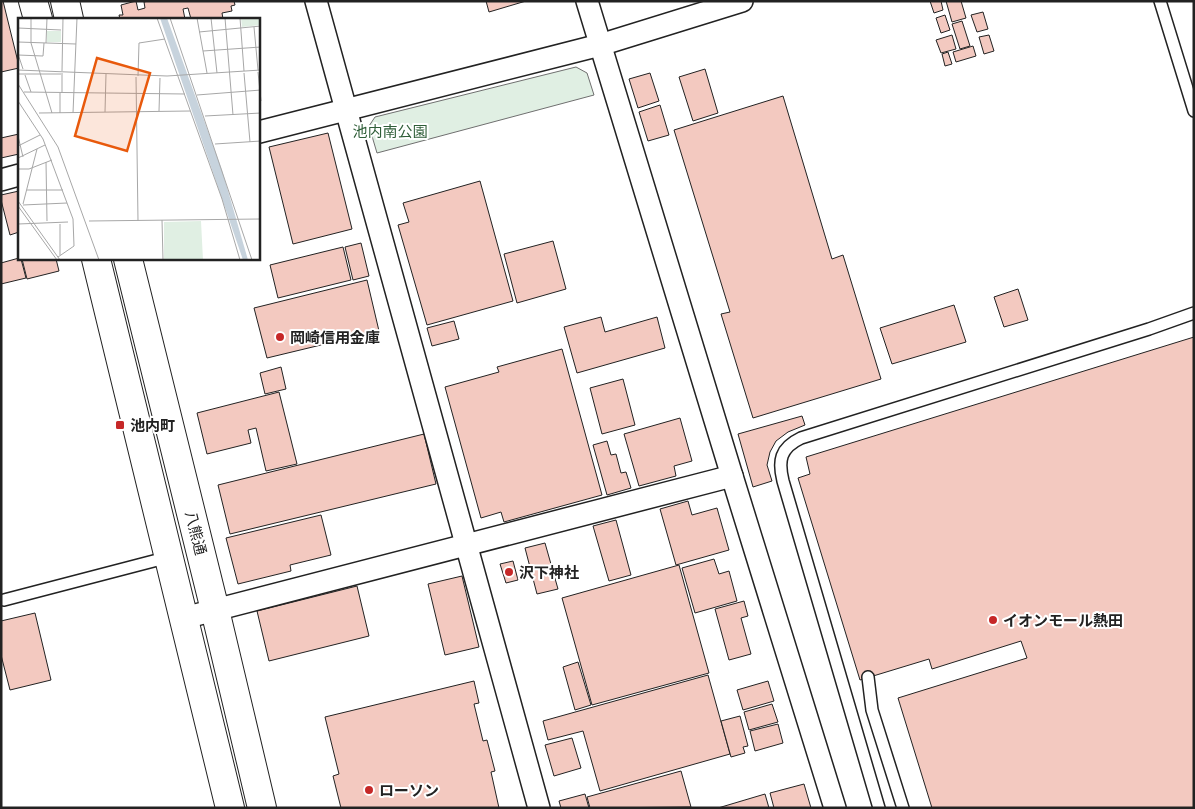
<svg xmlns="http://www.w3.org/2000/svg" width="1195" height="809" font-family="Poppins,'Noto Sans JP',sans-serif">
<rect width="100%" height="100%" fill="#fff"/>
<path fill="#e0efe3" stroke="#6f6f6f" d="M576,67L587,73L594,95L377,153L369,126L375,117Z"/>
<g fill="#f3c9c0" stroke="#222">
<path d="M1,1H3L19,66V68L1,72Z"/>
<path d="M136,1L138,10L145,8L144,2L148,1H234L235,5L231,6L232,11L222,13L223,19H191L188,8L183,9L185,19H120L119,15H123L121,5Z"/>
<path d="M486,1H526L489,12Z"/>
<path d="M930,1H941L943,10L934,13Z"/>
<path d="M946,1H961L966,18L952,22Z"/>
<path d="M983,12L988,29L977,32L971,15Z"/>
<path d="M945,15L950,30L941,33L936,18Z"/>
<path d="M962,21L970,46L960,49L952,24Z"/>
<path d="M952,35L956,49L941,53L936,40Z"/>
<path d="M989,35L994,51L984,54L979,37Z"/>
<path d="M973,46L976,56L956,62L953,52Z"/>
<path d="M948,52L952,64L945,66L942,54Z"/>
<path d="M705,69L718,113L693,121L679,77Z"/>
<path d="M650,73L659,101L638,108L629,79Z"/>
<path d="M783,96L832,259L843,255L881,379L753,418L721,314L730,312L674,130Z"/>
<path d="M660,105L669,135L648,141L639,112Z"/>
<path d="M328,133L352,229L293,244L269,147Z"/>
<path d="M19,134V154L1,158V138Z"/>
<path d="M480,181L513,301L427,325L398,225L409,222L403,203Z"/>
<path d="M19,191V232L10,235L1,200V195Z"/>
<path d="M553,241L566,289L517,303L504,254Z"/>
<path d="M361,243L369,276L353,280L345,247Z"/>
<path d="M343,247L351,280L278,298L270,265Z"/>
<path d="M19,258L21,259L26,278L1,284V263Z"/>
<path d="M22,259H56L59,271L27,279Z"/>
<path d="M367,280L379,331L267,358L254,308Z"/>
<path d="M1018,289L1028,320L1004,327L994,297Z"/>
<path d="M954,305L966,342L892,364L880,328Z"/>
<path d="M601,317L605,332L657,317L665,348L577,373L564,327Z"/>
<path d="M454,321L459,339L432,346L427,328Z"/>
<path d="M1194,337V808H932L898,698L1027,658L1021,641L932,669L929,659L860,680L798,478L810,474L806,457Z"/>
<path d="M562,349L602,495L504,522L501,512L481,518L445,387L499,372L497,367Z"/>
<path d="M281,367L286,389L265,394L260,373Z"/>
<path d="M623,379L635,425L602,434L590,388Z"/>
<path d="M279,392L297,464L266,471L256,428L248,430L251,443L207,454L197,413Z"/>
<path d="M802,416L805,425L788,432L776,441L770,452L767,465L772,481L753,487L738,434Z"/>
<path d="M680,418L692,461L674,466L676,476L639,486L624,434Z"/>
<path d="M424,434L436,484L230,534L218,485Z"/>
<path d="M607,441L611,455L616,454L621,473L626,472L631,488L607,495L593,445Z"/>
<path d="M688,501L692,515L717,508L729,550L676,565L660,509Z"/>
<path d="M321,515L331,555L290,565L291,571L238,584L226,538Z"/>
<path d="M616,520L631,575L609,581L593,526Z"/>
<path d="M545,543L558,589L537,594L525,548Z"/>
<path d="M714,559L719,574L729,571L737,601L695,613L682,568Z"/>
<path d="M513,561L518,580L506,583L500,564Z"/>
<path d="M679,565L709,673L592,705L562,598Z"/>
<path d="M462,576L479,647L445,655L428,584Z"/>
<path d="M357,586L369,636L269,661L257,611Z"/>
<path d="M744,601L748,616L741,618L751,654L729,660L715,609Z"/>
<path d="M35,613L51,680L10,690L1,655V621Z"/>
<path d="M578,662L591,705L575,710L563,667Z"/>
<path d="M708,675L730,754L600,791L583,731L548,740L543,721Z"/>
<path d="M474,681L479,703L474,704L483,741L487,740L495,771L491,772L499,808H341L333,776L339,774L325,717Z"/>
<path d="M768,681L774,701L743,710L737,690Z"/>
<path d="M772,704L778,722L749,730L744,712Z"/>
<path d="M740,716L748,746L743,747L745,753L731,757L721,721Z"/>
<path d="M778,724L783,743L755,751L750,731Z"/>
<path d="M572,738L581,768L554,776L545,745Z"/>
<path d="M681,771L691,807L590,808L587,797Z"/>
<path d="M804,784L811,808H774L770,793Z"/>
<path d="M585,794L589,808H561L559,801Z"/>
<path d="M765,794L769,808H718Z"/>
</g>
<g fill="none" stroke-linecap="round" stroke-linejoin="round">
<g stroke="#222" stroke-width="14">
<g id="service">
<path d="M1160,1L1194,111"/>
<path d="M4,600L169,557"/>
<path d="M868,677L872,710L903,808"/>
<path d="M879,808L783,481C778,461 780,448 801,438L1149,329L1194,313"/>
</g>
</g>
<g stroke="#222" stroke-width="24">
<g id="minor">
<path d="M316,1L539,808"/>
<path d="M587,1L732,476L835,808"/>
<path d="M259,132L600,45L742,1"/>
<path d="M1,180L19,175"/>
<path d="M184,618L732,476"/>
</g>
</g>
<g stroke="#222" stroke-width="30">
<g id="primary">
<path d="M33,1L38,19"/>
<path d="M65,1L69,19"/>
<path d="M96,259L230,808"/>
<path d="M128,259L215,610L262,808"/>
</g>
</g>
<use href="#service" stroke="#fff" stroke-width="11"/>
<use href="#minor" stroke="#fff" stroke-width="21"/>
<use href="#primary" stroke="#fff" stroke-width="28"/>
</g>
<g fill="#c62828" stroke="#fff" stroke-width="2">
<circle cx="280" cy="337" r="5"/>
<rect x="115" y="420" width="10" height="10" rx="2.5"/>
<circle cx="509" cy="572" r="5"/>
<circle cx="993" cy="620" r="5"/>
<circle cx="369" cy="790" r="5"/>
</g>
<g text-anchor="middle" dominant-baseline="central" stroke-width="4" stroke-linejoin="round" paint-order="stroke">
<g font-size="15" fill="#2f5e38" stroke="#fff">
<text x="390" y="131">池内南公園</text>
</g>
<g font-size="15" font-weight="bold" fill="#222" stroke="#fff" text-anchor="start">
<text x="290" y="337">岡崎信用金庫</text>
<text x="130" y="425">池内町</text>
<text x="519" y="572">沢下神社</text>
<text x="1003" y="620">イオンモール熱田</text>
<text x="379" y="790">ローソン</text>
</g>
<g font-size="15" fill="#222" stroke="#fff">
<text transform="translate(196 533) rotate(76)">八熊通</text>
</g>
</g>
<g transform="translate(18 18)">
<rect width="242" height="242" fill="#fff"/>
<path d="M223,0H242V7L224,9ZM29,13H43V24H29ZM183,203L185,242H146V204Z" fill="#e0efe3"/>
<path d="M142,0H149L204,152L230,242H225Z" fill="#c7d3dd"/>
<path fill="none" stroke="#a7a7a7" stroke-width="1" d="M13,0V25L34,95M139,0L204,181L222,242M152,0L234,242M179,0L189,55M193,0L199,55M207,0L215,97M222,0L226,53M236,9L240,52M0,10L43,12M181,14L243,8M0,24L58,26M28,25L29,0M185,33L243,29M0,36L5,51M0,37L25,38L26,25M0,52L149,58L243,52M44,53L45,0M240,54L243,83M226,55L232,124M0,56H45M7,57L13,74M120,58L121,25L147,21M118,59L120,203M0,66L40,129L81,242M6,74L167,76M44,75V57M179,77L243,72M0,83L25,121L55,201L56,228L40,239M141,93L142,60M87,94L88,56M21,95L172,93M42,95V75M55,95L59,0M187,98L243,95M0,118L5,139M197,126L243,123M0,128L22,117M0,140L27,127M28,144L29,203M0,151H11L34,142M9,172H45M0,183L42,242M5,186L19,131M5,187L49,185M0,188L39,242M144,202L145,242M71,203L243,201M0,206L50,204M42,237V206"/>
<path fill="#e8590c" fill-opacity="0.15" stroke="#e8590c" stroke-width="2.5" d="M79,40L132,55L109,133L57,118Z"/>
<rect width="242" height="242" fill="none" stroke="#222" stroke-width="2.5"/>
</g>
<rect width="1195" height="809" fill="none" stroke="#222222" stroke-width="5"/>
</svg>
